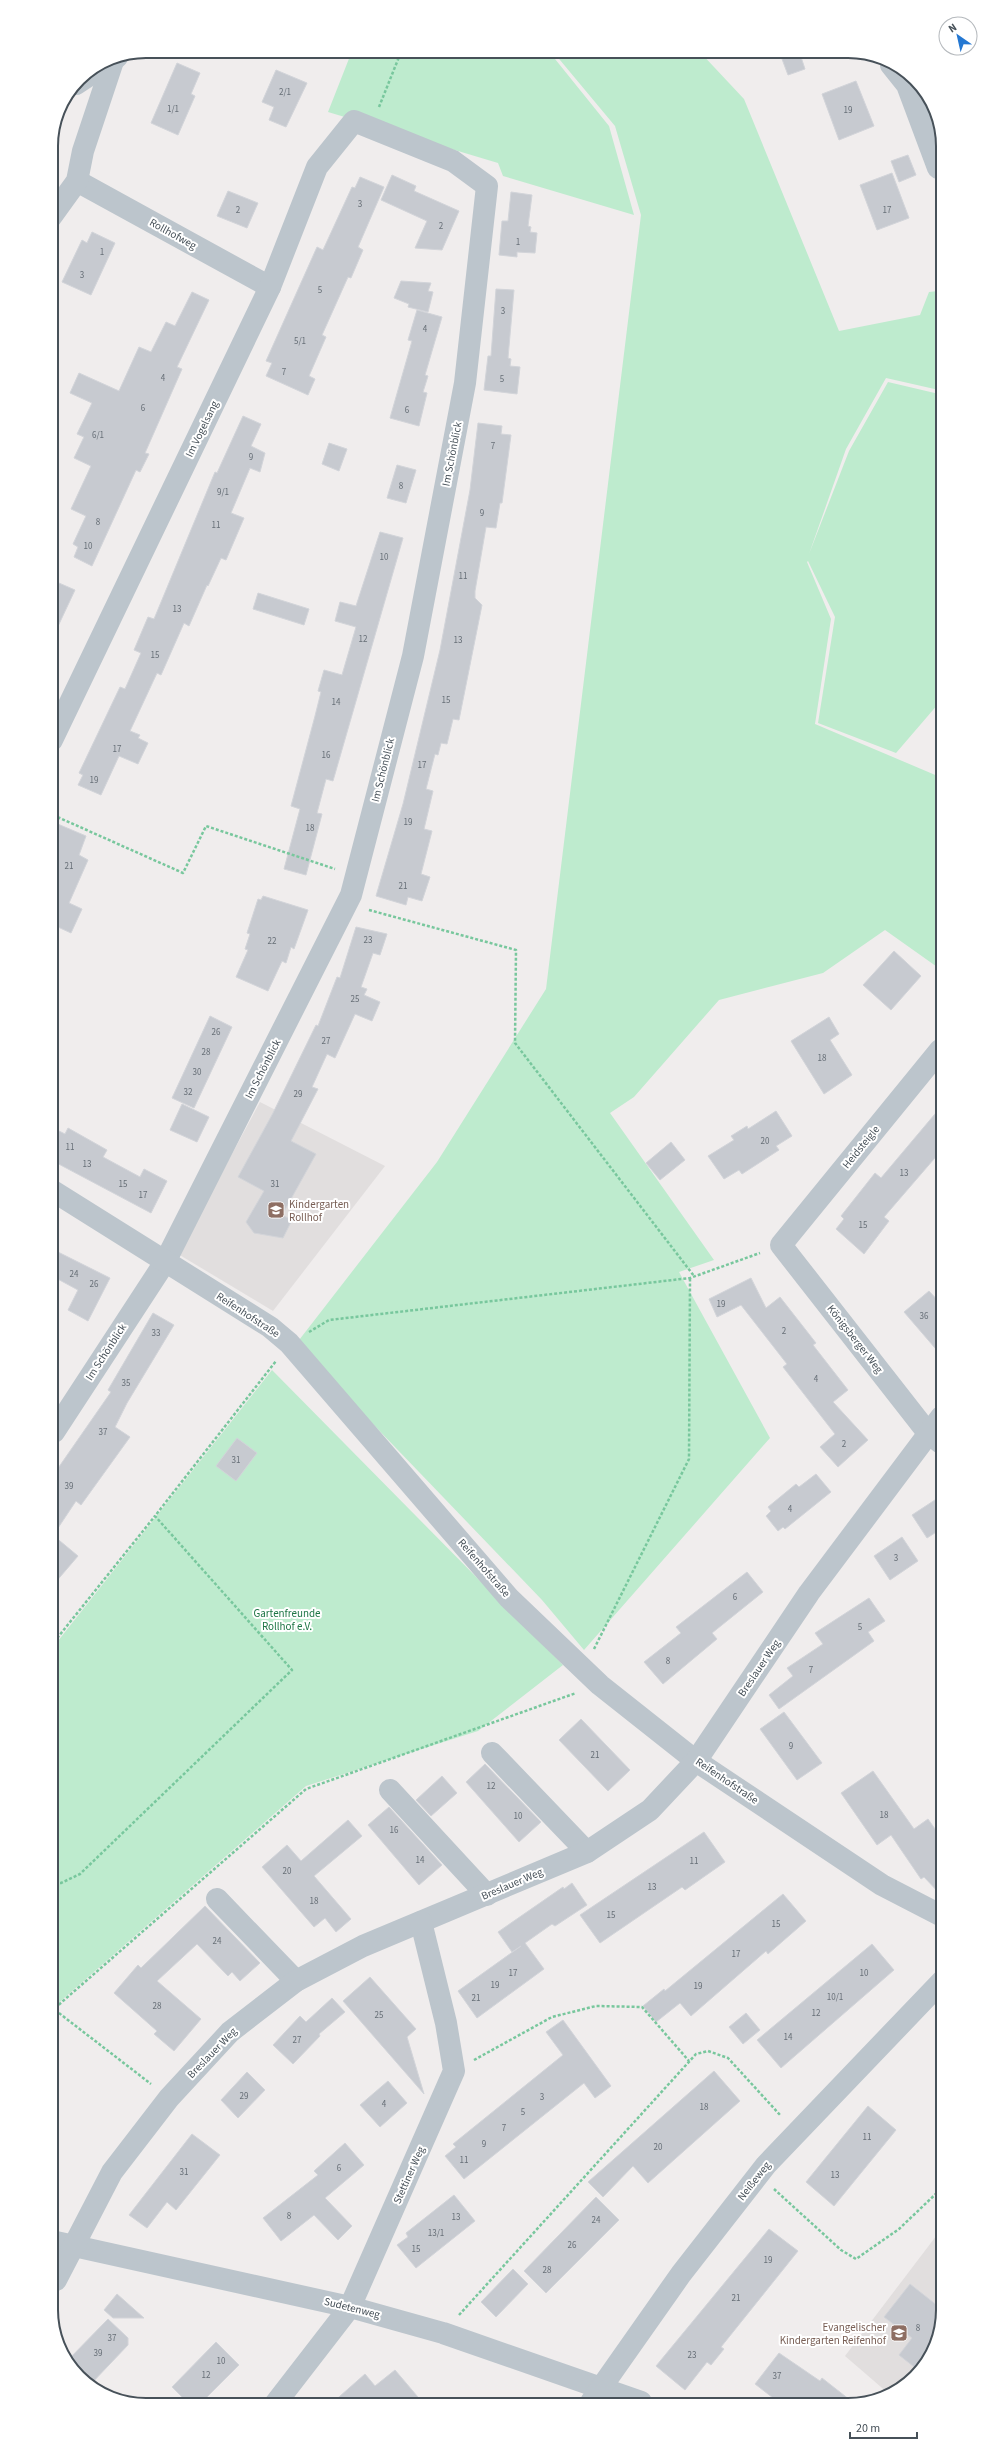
<svg xmlns="http://www.w3.org/2000/svg" width="994" height="2456" font-family="'Source Sans 3',sans-serif">
<rect width="100%" height="100%" fill="#f0eded"/>
<g fill="#e1dede">
<path d="M260,1102L385,1166L273,1311L178,1254Z"/>
<path d="M943,2227V2310L924,2368L888,2393L845,2356Z"/>
</g>
<g fill="#beebce">
<path d="M352,51H554L551,54L609,126L634,215L503,176L498,163L328,112Z"/>
<path d="M557,51H699L744,99L839,331L920,315L929,292L938,291L939,390L886,378L846,449L809,554L849,451L888,382L939,394V703L896,753L818,723L835,617L808,561L807,562L831,619L815,724L940,777V969L885,930L823,973L719,1000L634,1097L610,1113L714,1260L679,1272L770,1438L584,1650L542,1600L296,1344L437,1162L546,989L641,215L615,126L555,54Z"/>
<path d="M272,1370L563,1665L478,1731L306,1786L55,2006L54,1646Z"/>
</g>
<g fill="#c7cad0" stroke="#d2d4d9">
<path d="M779,51H799L805,69L788,75Z"/>
<path d="M177,63L200,73L191,94L195,96L178,135L151,123Z"/>
<path d="M276,70L307,83L286,127L269,120L274,107L262,102Z"/>
<path d="M856,81L874,126L839,140L822,94Z"/>
<path d="M908,155L916,175L899,182L891,161Z"/>
<path d="M892,173L909,218L877,230L860,185Z"/>
<path d="M392,175L416,186L414,191L459,211L442,250L415,248L427,221L381,200Z"/>
<path d="M360,177L384,187L358,247L363,250L351,278L348,277L322,335L326,337L309,376L315,379L308,395L266,376L272,363L266,361L317,247L323,250L352,187L355,188Z"/>
<path d="M228,191L258,203L247,228L217,216Z"/>
<path d="M511,192L532,195L528,226L531,227L530,232L537,233L535,253L517,252V257L499,255L502,221H508Z"/>
<path d="M92,232L115,243L91,295L62,282L82,240L87,243Z"/>
<path d="M401,281L431,283L428,291L433,292L428,312L408,307L409,304L394,298Z"/>
<path d="M496,289L514,290L508,358L511,359L510,366L520,367L517,394L484,390L488,356H491Z"/>
<path d="M192,292L209,300L177,367L182,369L145,453L149,454L140,472L136,470L92,566L74,557L78,547L73,544L86,516L71,509L91,466L74,458L84,437L77,434L92,403L70,393L79,373L119,391L139,347L151,352L166,322L175,326Z"/>
<path d="M417,310L442,317L425,375L428,376L423,392L427,393L419,426L390,418L412,341L408,340Z"/>
<path d="M243,416L261,424L251,446L265,453L260,472L250,468L231,513L244,518L226,560L221,558L208,586L207,585L189,626L184,623L161,675L157,673L130,731L140,735L138,738L148,743L138,764L119,756L101,795L78,785L83,775L79,773L120,687L125,689L141,653L134,650L148,617L154,619L215,472L217,473Z"/>
<path d="M478,423L502,426L501,434L511,435L502,503H500L496,528L486,527L475,591V598L482,605L459,720L453,719L447,744L441,743L438,755L435,754L426,789L433,791L424,829L432,831L421,874L430,877L422,901L408,897L406,905L376,896L403,804L440,650L470,490Z"/>
<path d="M329,443L347,449L339,471L322,464Z"/>
<path d="M397,465L416,470L406,503L387,498Z"/>
<path d="M380,532L403,538L333,781L326,779L317,813L322,814L306,875L284,869L300,809L291,806L315,716L321,692L318,691L324,670L342,675L356,627L335,621L340,602L356,606Z"/>
<path d="M52,580L75,590L52,639Z"/>
<path d="M258,593L309,609L304,625L253,609Z"/>
<path d="M53,822L86,836L79,855L88,860L69,903L82,909L71,933L58,927L53,938Z"/>
<path d="M263,896L308,910L294,949L291,947L286,963L282,961L268,991L236,977L248,950L245,949L250,934L247,933L258,899L261,900Z"/>
<path d="M356,927L387,934L380,955L373,953L361,987L367,989L364,995L380,1002L372,1021L355,1014L335,1058L327,1054L312,1087L318,1089L291,1141L316,1154L282,1215L292,1220L283,1238L254,1233L246,1222L264,1191L238,1177L273,1113L316,1025L318,1026L337,977L340,978Z"/>
<path d="M894,951L921,976L891,1010L863,985Z"/>
<path d="M210,1016L232,1027L194,1108L172,1098Z"/>
<path d="M829,1017L839,1034L830,1040L852,1075L824,1094L791,1041Z"/>
<path d="M182,1104L209,1117L197,1142L170,1130Z"/>
<path d="M940,1108V1152L884,1217L889,1221L864,1254L836,1229L844,1219L841,1216L875,1173L881,1178Z"/>
<path d="M776,1111L792,1136L776,1146L779,1150L742,1174L739,1170L724,1179L708,1156L734,1140L731,1136L747,1126L748,1129Z"/>
<path d="M53,1128L65,1134L68,1128L107,1150L103,1157L140,1177L144,1169L167,1181L151,1213L53,1161Z"/>
<path d="M671,1142L685,1160L660,1180L646,1163Z"/>
<path d="M54,1250L110,1278L88,1321L68,1310L78,1290L54,1277Z"/>
<path d="M751,1278L766,1308L780,1297L816,1343L813,1345L848,1390L833,1402L868,1440L838,1467L820,1447L835,1434L783,1367L787,1364L741,1305L717,1317L709,1299Z"/>
<path d="M929,1291L941,1304V1355L904,1312Z"/>
<path d="M153,1313L174,1325L127,1403L115,1427L130,1437L81,1505L76,1501L54,1534V1474L111,1392L108,1390Z"/>
<path d="M237,1438L257,1453L236,1481L216,1466Z"/>
<path d="M816,1474L831,1492L785,1529L783,1527L778,1531L766,1516L771,1511L768,1507L796,1484L799,1487Z"/>
<path d="M941,1496V1529L927,1538L912,1515Z"/>
<path d="M54,1536L78,1556L54,1584Z"/>
<path d="M902,1537L918,1561L890,1580L874,1556Z"/>
<path d="M747,1572L763,1592L712,1633L717,1639L663,1684L644,1662L681,1633L676,1627Z"/>
<path d="M869,1598L885,1621L868,1632L874,1641L779,1709L769,1695L793,1676L787,1668L823,1644L815,1633Z"/>
<path d="M784,1712L822,1763L797,1780L760,1729Z"/>
<path d="M581,1719L630,1770L608,1791L559,1740Z"/>
<path d="M485,1764L541,1822L519,1842L466,1782Z"/>
<path d="M873,1771L914,1829L928,1819L942,1839V1896L924,1877L921,1879L891,1835L877,1845L841,1793Z"/>
<path d="M442,1776L457,1793L431,1816L416,1800Z"/>
<path d="M389,1807L442,1865L419,1885L368,1825Z"/>
<path d="M348,1820L362,1836L314,1876L351,1919L336,1932L325,1918L314,1927L262,1867L287,1845L301,1861Z"/>
<path d="M704,1832L725,1862L685,1890L682,1887L600,1943L580,1915Z"/>
<path d="M572,1883L587,1905L555,1926L552,1924L525,1943L544,1969L477,2018L458,1991L521,1946L512,1952L498,1932L563,1887L564,1889Z"/>
<path d="M783,1894L806,1921L768,1954L766,1951L691,2016L680,2003L656,2022L643,2006L664,1989L665,1991Z"/>
<path d="M205,1906L260,1963L240,1981L232,1972L228,1976L197,1944L157,1981L201,2019L174,2051L154,2034L157,2031L114,1993L138,1965L141,1968Z"/>
<path d="M872,1944L894,1970L781,2068L757,2040Z"/>
<path d="M370,1977L416,2029L407,2037L424,2094L343,2001Z"/>
<path d="M332,1998L345,2012L319,2034L320,2036L293,2064L273,2045L300,2016L306,2022Z"/>
<path d="M746,2013L760,2030L743,2044L729,2027Z"/>
<path d="M563,2020L611,2086L595,2098L584,2083L464,2179L445,2156L456,2147L453,2144L563,2055L546,2032Z"/>
<path d="M714,2071L740,2101L648,2183L633,2166L603,2197L588,2182Z"/>
<path d="M247,2072L265,2090L238,2118L221,2100Z"/>
<path d="M388,2081L407,2103L380,2127L360,2105Z"/>
<path d="M868,2106L896,2130L834,2206L806,2182Z"/>
<path d="M192,2134L220,2155L176,2210L167,2202L147,2228L129,2215Z"/>
<path d="M345,2143L364,2165L325,2198L352,2226L338,2240L314,2215L281,2241L263,2218L318,2175L314,2171Z"/>
<path d="M454,2195L475,2221L416,2268L397,2245L408,2237L406,2233Z"/>
<path d="M596,2197L619,2220L546,2293L524,2271Z"/>
<path d="M769,2229L798,2251L721,2347L724,2349L711,2365L707,2362L685,2390L656,2366Z"/>
<path d="M513,2269L528,2284L496,2317L481,2302Z"/>
<path d="M910,2284L943,2310L927,2358L918,2370L899,2355L912,2338L884,2317Z"/>
<path d="M117,2294L144,2318H113L104,2310Z"/>
<path d="M108,2319L128,2338V2345L89,2386L69,2359Z"/>
<path d="M216,2342L239,2365L200,2404H189L172,2387Z"/>
<path d="M779,2353L820,2381L822,2378L850,2400L777,2401L755,2384Z"/>
<path d="M395,2370L423,2403L331,2404L365,2374L375,2386Z"/>
</g>
<g fill="none" stroke-linecap="round" stroke-linejoin="round">
<g stroke="#78c79d" stroke-width="2.5" stroke-dasharray="3 2" stroke-linecap="butt">
<path d="M379,107L399,57L406,51"/>
<path d="M53,815L183,873L206,826L335,869"/>
<path d="M369,910L516,950L515,1043L694,1276"/>
<path d="M309,1332L329,1320L690,1278L760,1253"/>
<path d="M54,1642L155,1516"/>
<path d="M594,1649L689,1459L690,1278"/>
<path d="M55,1883H61L80,1874L292,1670L155,1516L276,1361"/>
<path d="M55,2008L306,1789L576,1693"/>
<path d="M55,2010L151,2084"/>
<path d="M474,2060L552,2017L596,2006L642,2007L689,2061"/>
<path d="M774,2189L841,2250L856,2259L899,2229L943,2187"/>
<path d="M459,2315L696,2054L708,2051L728,2058L781,2116"/>
</g>
<g stroke="#bcc5cc" stroke-width="22">
<path d="M891,65L907,85L938,168"/>
<path d="M76,84L117,57"/>
<path d="M77,181L270,287"/>
<path d="M51,217L77,181L83,151L114,58"/>
<path d="M52,740L270,287L317,167L354,121L453,161L487,186L465,383L413,656L351,895L165,1262L54,1432"/>
<path d="M940,1050L781,1245L928,1433L941,1443"/>
<path d="M53,1191L270,1327L289,1343L509,1598L600,1685L696,1761L882,1885L942,1916"/>
<path d="M492,1753L587,1852"/>
<path d="M390,1790L487,1895"/>
<path d="M217,1899L296,1981"/>
<path d="M56,2242L350,2307L443,2333L641,2402"/>
<path d="M56,2280L112,2172L169,2098L230,2032L296,1981L363,1946L587,1852L650,1810L696,1761L809,1593L941,1417"/>
<path d="M591,2402L681,2274L766,2165L942,1981"/>
<path d="M275,2404L350,2307L454,2071L446,2023L421,1922"/>
</g>
</g>
<defs>
<g id="school-square" transform="scale(0.9)"><rect x="-9" y="-9" width="18" height="18" rx="4" fill="#8d6e63" stroke="#fff"/><path d="M0-5L7-2L0 1L-7-2ZM-4 1L0 2.5L4 1V4Q0 6-4 4Z" fill="#fff"/></g>
</defs>
<g fill-rule="evenodd">
<use href="#school-square" x="276" y="1210"/>
<use href="#school-square" x="899" y="2333"/>
</g>
<g text-anchor="middle" dominant-baseline="central" stroke-width="4" stroke-linejoin="round" paint-order="stroke">
<g font-size="9" fill="#676f77">
<text x="285" y="92">2/1</text>
<text x="173" y="109">1/1</text>
<text x="848" y="110">19</text>
<text x="360" y="204">3</text>
<text x="238" y="210">2</text>
<text x="887" y="210">17</text>
<text x="441" y="226">2</text>
<text x="518" y="242">1</text>
<text x="102" y="252">1</text>
<text x="82" y="275">3</text>
<text x="320" y="290">5</text>
<text x="503" y="311">3</text>
<text x="425" y="329">4</text>
<text x="300" y="341">5/1</text>
<text x="284" y="372">7</text>
<text x="163" y="378">4</text>
<text x="502" y="379">5</text>
<text x="143" y="408">6</text>
<text x="407" y="410">6</text>
<text x="98" y="435">6/1</text>
<text x="493" y="446">7</text>
<text x="251" y="457">9</text>
<text x="401" y="486">8</text>
<text x="223" y="492">9/1</text>
<text x="482" y="513">9</text>
<text x="98" y="522">8</text>
<text x="216" y="525">11</text>
<text x="88" y="546">10</text>
<text x="384" y="557">10</text>
<text x="463" y="576">11</text>
<text x="177" y="609">13</text>
<text x="363" y="639">12</text>
<text x="458" y="640">13</text>
<text x="155" y="655">15</text>
<text x="446" y="700">15</text>
<text x="336" y="702">14</text>
<text x="117" y="749">17</text>
<text x="326" y="755">16</text>
<text x="422" y="765">17</text>
<text x="94" y="780">19</text>
<text x="408" y="822">19</text>
<text x="310" y="828">18</text>
<text x="69" y="866">21</text>
<text x="403" y="886">21</text>
<text x="368" y="940">23</text>
<text x="272" y="941">22</text>
<text x="355" y="999">25</text>
<text x="216" y="1032">26</text>
<text x="326" y="1041">27</text>
<text x="206" y="1052">28</text>
<text x="822" y="1058">18</text>
<text x="197" y="1072">30</text>
<text x="188" y="1092">32</text>
<text x="298" y="1094">29</text>
<text x="765" y="1141">20</text>
<text x="70" y="1147">11</text>
<text x="87" y="1164">13</text>
<text x="904" y="1173">13</text>
<text x="123" y="1184">15</text>
<text x="275" y="1184">31</text>
<text x="143" y="1195">17</text>
<text x="863" y="1225">15</text>
<text x="74" y="1274">24</text>
<text x="94" y="1284">26</text>
<text x="721" y="1304">19</text>
<text x="924" y="1316">36</text>
<text x="784" y="1331">2</text>
<text x="156" y="1333">33</text>
<text x="816" y="1379">4</text>
<text x="126" y="1383">35</text>
<text x="103" y="1432">37</text>
<text x="844" y="1444">2</text>
<text x="236" y="1460">31</text>
<text x="69" y="1486">39</text>
<text x="790" y="1509">4</text>
<text x="896" y="1558">3</text>
<text x="735" y="1597">6</text>
<text x="860" y="1627">5</text>
<text x="668" y="1661">8</text>
<text x="811" y="1670">7</text>
<text x="791" y="1746">9</text>
<text x="595" y="1755">21</text>
<text x="491" y="1786">12</text>
<text x="884" y="1815">18</text>
<text x="518" y="1816">10</text>
<text x="394" y="1830">16</text>
<text x="420" y="1860">14</text>
<text x="694" y="1861">11</text>
<text x="287" y="1871">20</text>
<text x="652" y="1887">13</text>
<text x="314" y="1901">18</text>
<text x="611" y="1915">15</text>
<text x="776" y="1924">15</text>
<text x="217" y="1941">24</text>
<text x="736" y="1954">17</text>
<text x="513" y="1973">17</text>
<text x="864" y="1973">10</text>
<text x="495" y="1985">19</text>
<text x="698" y="1986">19</text>
<text x="835" y="1997">10/1</text>
<text x="476" y="1998">21</text>
<text x="157" y="2006">28</text>
<text x="816" y="2013">12</text>
<text x="379" y="2015">25</text>
<text x="788" y="2037">14</text>
<text x="297" y="2040">27</text>
<text x="244" y="2096">29</text>
<text x="542" y="2097">3</text>
<text x="384" y="2104">4</text>
<text x="704" y="2107">18</text>
<text x="523" y="2112">5</text>
<text x="504" y="2128">7</text>
<text x="867" y="2137">11</text>
<text x="484" y="2144">9</text>
<text x="658" y="2147">20</text>
<text x="464" y="2160">11</text>
<text x="339" y="2168">6</text>
<text x="184" y="2172">31</text>
<text x="835" y="2175">13</text>
<text x="289" y="2216">8</text>
<text x="456" y="2217">13</text>
<text x="596" y="2220">24</text>
<text x="436" y="2233">13/1</text>
<text x="572" y="2245">26</text>
<text x="416" y="2249">15</text>
<text x="768" y="2260">19</text>
<text x="547" y="2270">28</text>
<text x="736" y="2298">21</text>
<text x="918" y="2328">8</text>
<text x="112" y="2338">37</text>
<text x="98" y="2353">39</text>
<text x="692" y="2355">23</text>
<text x="221" y="2361">10</text>
<text x="206" y="2375">12</text>
<text x="777" y="2376">37</text>
</g>
<g font-size="11" fill="#475159" stroke="#fff">
<text transform="translate(173 234) rotate(29)">Rollhofweg</text>
<text transform="translate(202 429) rotate(-64)">Im Vogelsang</text>
<text transform="translate(452 454) rotate(-79)">Im Schönblick</text>
<text transform="translate(383 770) rotate(-76)">Im Schönblick</text>
<text transform="translate(263 1069) rotate(-63)">Im Schönblick</text>
<text transform="translate(861 1147) rotate(-51)">Heidsteigle</text>
<text transform="translate(248 1315) rotate(33)">Reifenhofstraße</text>
<text transform="translate(855 1339) rotate(52)">Königsberger Weg</text>
<text transform="translate(106 1352) rotate(-57)">Im Schönblick</text>
<text transform="translate(484 1568) rotate(49)">Reifenhofstraße</text>
<text transform="translate(759 1668) rotate(-56)">Breslauer Weg</text>
<text transform="translate(727 1781) rotate(34)">Reifenhofstraße</text>
<text transform="translate(512 1884) rotate(-23)">Breslauer Weg</text>
<text transform="translate(212 2053) rotate(-46)">Breslauer Weg</text>
<text transform="translate(409 2175) rotate(-66)">Stettiner Weg</text>
<text transform="translate(754 2181) rotate(-52)">Neißeweg</text>
<text transform="translate(352 2308) rotate(14)">Sudetenweg</text>
</g>
<g font-size="11" fill="#785e54" stroke="#fff" text-anchor="start">
<text x="289" y="1204">Kindergarten<tspan x="289" dy="13">Rollhof</tspan></text>
<text x="886" y="2327" text-anchor="end">Evangelischer<tspan x="886" dy="13">Kindergarten Reifenhof</tspan></text>
</g>
<g font-size="11" fill="#1d7545" stroke="#fff">
<text x="287" y="1613">Gartenfreunde<tspan x="287" dy="13">Rollhof e.V.</tspan></text>
</g>
</g>
<path d="M0 0H994V2456H0ZM146 58H848A88 88 0 0 1 936 146V2310A88 88 0 0 1 848 2398H146A88 88 0 0 1 58 2310V146A88 88 0 0 1 146 58Z" fill="#fff" fill-rule="evenodd"/>
<path fill="none" stroke="#475159" stroke-width="2" d="M146 58H848A88 88 0 0 1 936 146V2310A88 88 0 0 1 848 2398H146A88 88 0 0 1 58 2310V146A88 88 0 0 1 146 58Z"/>
<g transform="translate(958 36) rotate(326)"><circle r="19" fill="#ffffff" stroke="#b5b9bd"/>
<path d="M0-3L7 15L0 10L-7 15Z" fill="#2578d2"/>
<text y="-6" font-size="11" font-weight="bold" text-anchor="middle" fill="#475159">N</text>
</g>
<path d="M850 2432v6h67v-6" fill="none" stroke="#475159" stroke-width="2"/>
<text x="856" y="2432" font-size="12" fill="#475159" stroke="#ffffff" stroke-width="3" paint-order="stroke">20 m</text>
</svg>
